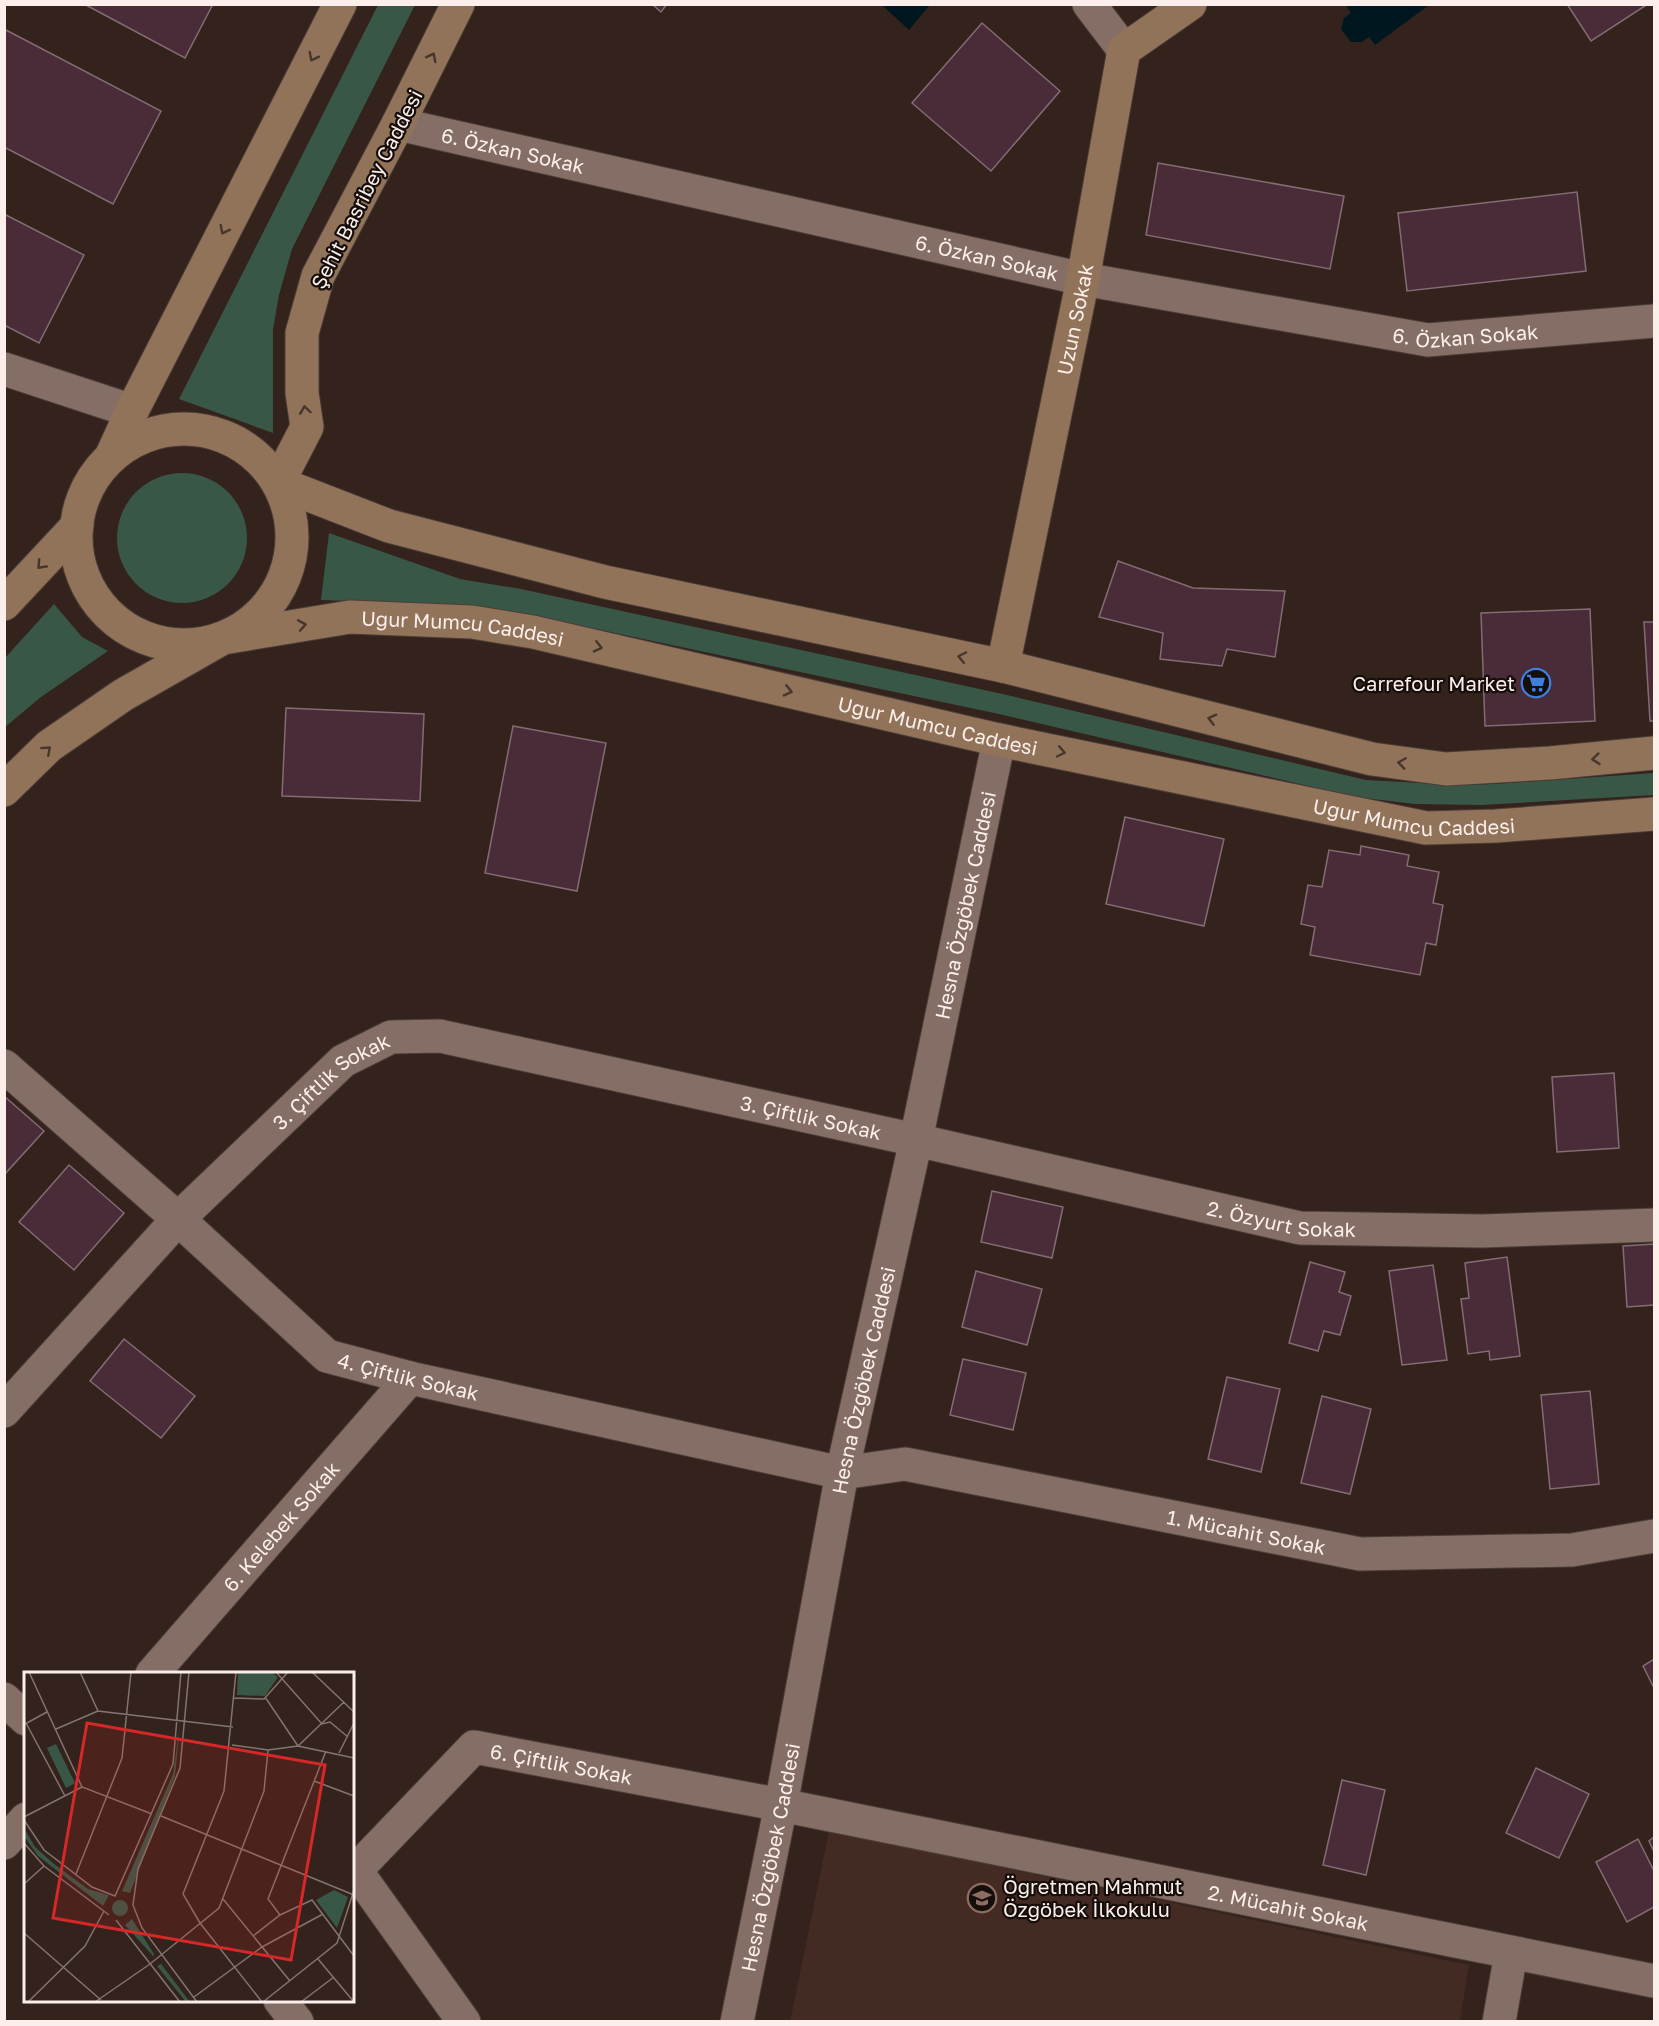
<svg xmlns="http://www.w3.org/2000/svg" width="1659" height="2026" font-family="'Golos Text',sans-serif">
<rect width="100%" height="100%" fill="#34221c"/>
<path fill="#432a22" d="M829,1831L1469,1965L1460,2021L790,2022Z"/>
<g fill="#395747">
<path d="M378,5H415L292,249L279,295L273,329V433L179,399Z"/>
<circle cx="182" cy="538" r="65"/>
<path d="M329,533L460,579L521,589L1007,695L1366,780L1457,785L1494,784L1654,773V795L1482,805L1415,804L1356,797L999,714L544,618L444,604L321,600Z"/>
<path d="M54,604L82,637L108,651L41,697L5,727V658Z"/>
</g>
<g fill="#00171f">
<path d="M882,5H930L909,30Z"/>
<path d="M1350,5V4L1429,5L1375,45L1369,37L1362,42H1351L1341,29L1344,18L1351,13L1347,7Z"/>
</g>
<g fill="#492c37" stroke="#836c74" stroke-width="1.5">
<path d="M84,4H213L185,58Z"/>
<path d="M652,4H667L661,12Z"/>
<path d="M1567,4H1648L1591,41Z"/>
<path d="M982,23L1060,91L991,171L912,103Z"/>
<path d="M4,29L161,111L113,204L4,147Z"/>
<path d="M1158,163L1344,196L1330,269L1146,235Z"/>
<path d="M1577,192L1586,271L1407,291L1398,213Z"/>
<path d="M4,214L84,255L39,343L4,325Z"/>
<path d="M1118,561L1193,588L1285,591L1275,657L1227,649L1222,666L1160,659L1163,633L1099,617Z"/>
<path d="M1590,609L1595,721L1485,726L1481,613Z"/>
<path d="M1644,622H1654V721H1650Z"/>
<path d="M286,708L424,714L420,801L282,796Z"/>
<path d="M513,726L606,743L577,891L485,873Z"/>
<path d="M1125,817L1224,839L1204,926L1106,904Z"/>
<path d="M1361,846L1409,855L1407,866L1439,872L1433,903L1443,905L1436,945L1426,943L1420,975L1310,955L1315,927L1301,924L1308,885L1322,887L1329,850L1360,855Z"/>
<path d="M1614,1073L1619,1148L1557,1152L1552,1077Z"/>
<path d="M4,1096L44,1131L4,1175Z"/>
<path d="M69,1165L124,1213L74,1270L19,1222Z"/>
<path d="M992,1191L1063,1207L1052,1258L981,1242Z"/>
<path d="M1654,1244V1305L1627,1307L1623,1246Z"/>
<path d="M1507,1257L1520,1356L1490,1360L1489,1351L1468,1354L1461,1299L1469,1298L1465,1263Z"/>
<path d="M1310,1262L1345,1272L1339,1292L1351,1296L1340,1335L1324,1331L1318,1351L1289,1343Z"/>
<path d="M1433,1265L1447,1360L1402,1365L1389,1271Z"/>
<path d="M976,1271L1042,1289L1027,1345L962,1327Z"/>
<path d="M124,1339L195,1396L161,1438L90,1381Z"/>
<path d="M963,1359L1026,1373L1013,1430L950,1415Z"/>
<path d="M1227,1377L1280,1389L1261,1472L1208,1459Z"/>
<path d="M1590,1391L1599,1484L1550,1489L1541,1395Z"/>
<path d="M1322,1396L1371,1409L1350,1494L1301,1483Z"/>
<path d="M1654,1659V1688L1643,1666Z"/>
<path d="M1536,1768L1589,1794L1559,1858L1506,1833Z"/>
<path d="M1342,1780L1385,1790L1366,1875L1323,1865Z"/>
<path d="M1654,1837V1852L1649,1841Z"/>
<path d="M1638,1839L1654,1871V1907L1627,1922L1596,1862Z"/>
</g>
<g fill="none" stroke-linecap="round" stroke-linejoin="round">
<g stroke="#4c3d38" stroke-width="35">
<g id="street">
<path d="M1089,4L1124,50"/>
<path id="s1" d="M398,124L1083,279L1428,340L1654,321"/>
<path d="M4,369L132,411"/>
<path id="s2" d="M4,1066L178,1219L327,1356L410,1378L842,1473L905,1464L1360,1554L1572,1550L1654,1536"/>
<path id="s3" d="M4,1411L178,1219L343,1061L391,1037L440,1036L916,1140L1300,1228L1482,1231L1654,1225"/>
<path id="s4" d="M152,1674L410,1378"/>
<path d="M4,1699L26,1719"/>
<path d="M4,1843L26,1819"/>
<path d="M352,1865L464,2022"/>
<path id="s5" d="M357,1869L474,1747L781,1805L1654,1981"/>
<path d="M280,2000L297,2022"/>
<path id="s6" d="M737,2022L781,1805L842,1473L916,1140L999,740"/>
<path d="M1499,2022L1511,1953"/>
</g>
</g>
<g stroke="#4c3d38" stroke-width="35">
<g id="secondary">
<path d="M458,4L398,124L318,276L302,333V393L307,427L278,483L389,526L605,582L1003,666L1372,759L1446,769L1550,763L1654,753"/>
<circle cx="184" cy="537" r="108"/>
<path d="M111,457L132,411L340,4"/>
<path d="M4,604L77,526"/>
<path id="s7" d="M1003,666L1083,279L1124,50L1190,4"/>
<path id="s8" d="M4,790L49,746L123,695L223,638L350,617L472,622L533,632L999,740L1426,828L1496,826L1654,814"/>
</g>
</g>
<use href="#street" stroke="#846e66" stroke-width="33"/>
<use href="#secondary" stroke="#91735a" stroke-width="33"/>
</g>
<defs><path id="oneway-chevron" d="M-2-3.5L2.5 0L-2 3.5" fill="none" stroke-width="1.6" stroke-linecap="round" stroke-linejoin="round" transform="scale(1.5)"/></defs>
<g stroke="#47362b">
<use href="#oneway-chevron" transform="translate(313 57) rotate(117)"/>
<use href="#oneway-chevron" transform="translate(432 57) rotate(-63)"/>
<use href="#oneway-chevron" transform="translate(224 230) rotate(117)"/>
<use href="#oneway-chevron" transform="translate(305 410) rotate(-98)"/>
<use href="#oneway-chevron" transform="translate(41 565) rotate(133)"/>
<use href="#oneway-chevron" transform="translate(302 625) rotate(-10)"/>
<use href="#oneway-chevron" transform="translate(598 647) rotate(13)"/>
<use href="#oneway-chevron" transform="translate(962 657) rotate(-168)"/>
<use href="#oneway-chevron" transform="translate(788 691) rotate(13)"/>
<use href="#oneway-chevron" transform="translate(1212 719) rotate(-166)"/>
<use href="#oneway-chevron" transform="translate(47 750) rotate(-42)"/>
<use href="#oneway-chevron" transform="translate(1061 752) rotate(12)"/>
<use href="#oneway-chevron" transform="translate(1596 759) rotate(174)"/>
<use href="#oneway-chevron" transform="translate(1402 763) rotate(-172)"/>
</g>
<defs>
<g id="supermarket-ring" transform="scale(1.5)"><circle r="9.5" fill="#160e0b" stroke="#3f7fe0" stroke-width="1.5"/><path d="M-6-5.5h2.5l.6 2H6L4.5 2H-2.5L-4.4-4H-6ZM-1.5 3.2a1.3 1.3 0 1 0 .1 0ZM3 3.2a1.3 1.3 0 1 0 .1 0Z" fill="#3f7fe0"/></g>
<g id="school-ring" transform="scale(1.5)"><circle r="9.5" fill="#160e0b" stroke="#8d6e63" stroke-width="1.5"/><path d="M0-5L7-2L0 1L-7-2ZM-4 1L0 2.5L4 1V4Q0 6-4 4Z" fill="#8d6e63"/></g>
</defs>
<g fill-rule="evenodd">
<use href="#supermarket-ring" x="1536" y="683"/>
<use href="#school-ring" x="982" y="1898"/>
</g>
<g text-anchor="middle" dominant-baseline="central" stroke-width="4.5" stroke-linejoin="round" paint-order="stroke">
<g font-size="20" fill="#fcefeb" stroke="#160e0b">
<text stroke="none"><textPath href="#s1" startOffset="118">6. Özkan Sokak</textPath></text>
<text transform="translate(366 189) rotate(-63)">Şehit Basribey Caddesi</text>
<text stroke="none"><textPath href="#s1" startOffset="604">6. Özkan Sokak</textPath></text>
<text stroke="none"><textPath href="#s7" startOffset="354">Uzun Sokak</textPath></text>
<text stroke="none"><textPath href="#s1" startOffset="1090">6. Özkan Sokak</textPath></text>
<text stroke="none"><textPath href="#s8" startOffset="510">Uğur Mumcu Caddesi</textPath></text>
<text stroke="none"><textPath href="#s8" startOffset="996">Uğur Mumcu Caddesi</textPath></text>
<text stroke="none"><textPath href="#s8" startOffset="1482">Uğur Mumcu Caddesi</textPath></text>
<text stroke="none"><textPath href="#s6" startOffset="1140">Hesna Özgöbek Caddesi</textPath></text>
<text stroke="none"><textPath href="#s3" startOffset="466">3. Çiftlik Sokak</textPath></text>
<text stroke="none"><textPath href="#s3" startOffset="970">3. Çiftlik Sokak</textPath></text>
<text stroke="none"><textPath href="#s3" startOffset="1452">2. Özyurt Sokak</textPath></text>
<text stroke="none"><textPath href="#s2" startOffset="518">4. Çiftlik Sokak</textPath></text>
<text stroke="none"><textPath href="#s6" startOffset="654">Hesna Özgöbek Caddesi</textPath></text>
<text stroke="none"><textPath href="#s4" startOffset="196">6. Kelebek Sokak</textPath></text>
<text stroke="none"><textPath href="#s2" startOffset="1374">1. Mücahit Sokak</textPath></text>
<text stroke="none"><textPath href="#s5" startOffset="258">6. Çiftlik Sokak</textPath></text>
<text stroke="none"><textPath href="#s6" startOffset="168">Hesna Özgöbek Caddesi</textPath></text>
<text stroke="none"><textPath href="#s5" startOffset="999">2. Mücahit Sokak</textPath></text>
</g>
<g font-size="20" fill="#fcefeb" stroke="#160e0b" text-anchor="end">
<text x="1515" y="683">Carrefour Market</text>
<text x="1003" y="1886" text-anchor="start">Öğretmen Mahmut<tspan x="1003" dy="23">Özgöbek İlkokulu</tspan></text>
</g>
</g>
<g transform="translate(24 1672)">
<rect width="330" height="330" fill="#34221c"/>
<path d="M214,0H247L254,5L241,24L213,23ZM156,53L151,104L106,221L98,219L149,102ZM32,72L51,111L42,116L23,76ZM0,156L11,175L30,192L64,217L85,223L79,234L14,184L0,164ZM310,218L324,225L313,256L292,228ZM88 236a8 8 0 1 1 16 0a8 8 0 1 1-16 0ZM108,247L130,282V285L101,253ZM137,292L166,330H162L133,294Z" fill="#395747"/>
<path fill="none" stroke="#84746f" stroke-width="1.5" d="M5,0L58,115L128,142M56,0L74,39L209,55M165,0L156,96L114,197L109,233L118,256L173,330M212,0L200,119L159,222L176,251L238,330M252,0L298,52L306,50L324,65M288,0L330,40M241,25L274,74L330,86M210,26L240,27L264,0M2,51L41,124M1,52L23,40M32,57L74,39M208,73L244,78L274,74L320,30M315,81L330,51M290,109L330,124M137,144L330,223M0,145L58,115M0,148L20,178L68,215L91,224L149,92L157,0M0,171L20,194L85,243M52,202L98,86L107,0M0,212L20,194M199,227L266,309M256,243L244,227L302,79M92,248L156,330M0,261L77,328M229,264L256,243L288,228L330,284M294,287L330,330M170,325L238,275L299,242M4,330L61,274L80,239M71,330L126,292L195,236L240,119L244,78M239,330L313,271L330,218M277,330L310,305"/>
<path fill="#d62828" fill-opacity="0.15" stroke="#d62828" stroke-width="3" d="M63,51L301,93L267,288L29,246Z"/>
<rect width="330" height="330" fill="none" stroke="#fcefeb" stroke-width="3"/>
</g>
<rect width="1659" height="2026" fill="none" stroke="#fcefeb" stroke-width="12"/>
</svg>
